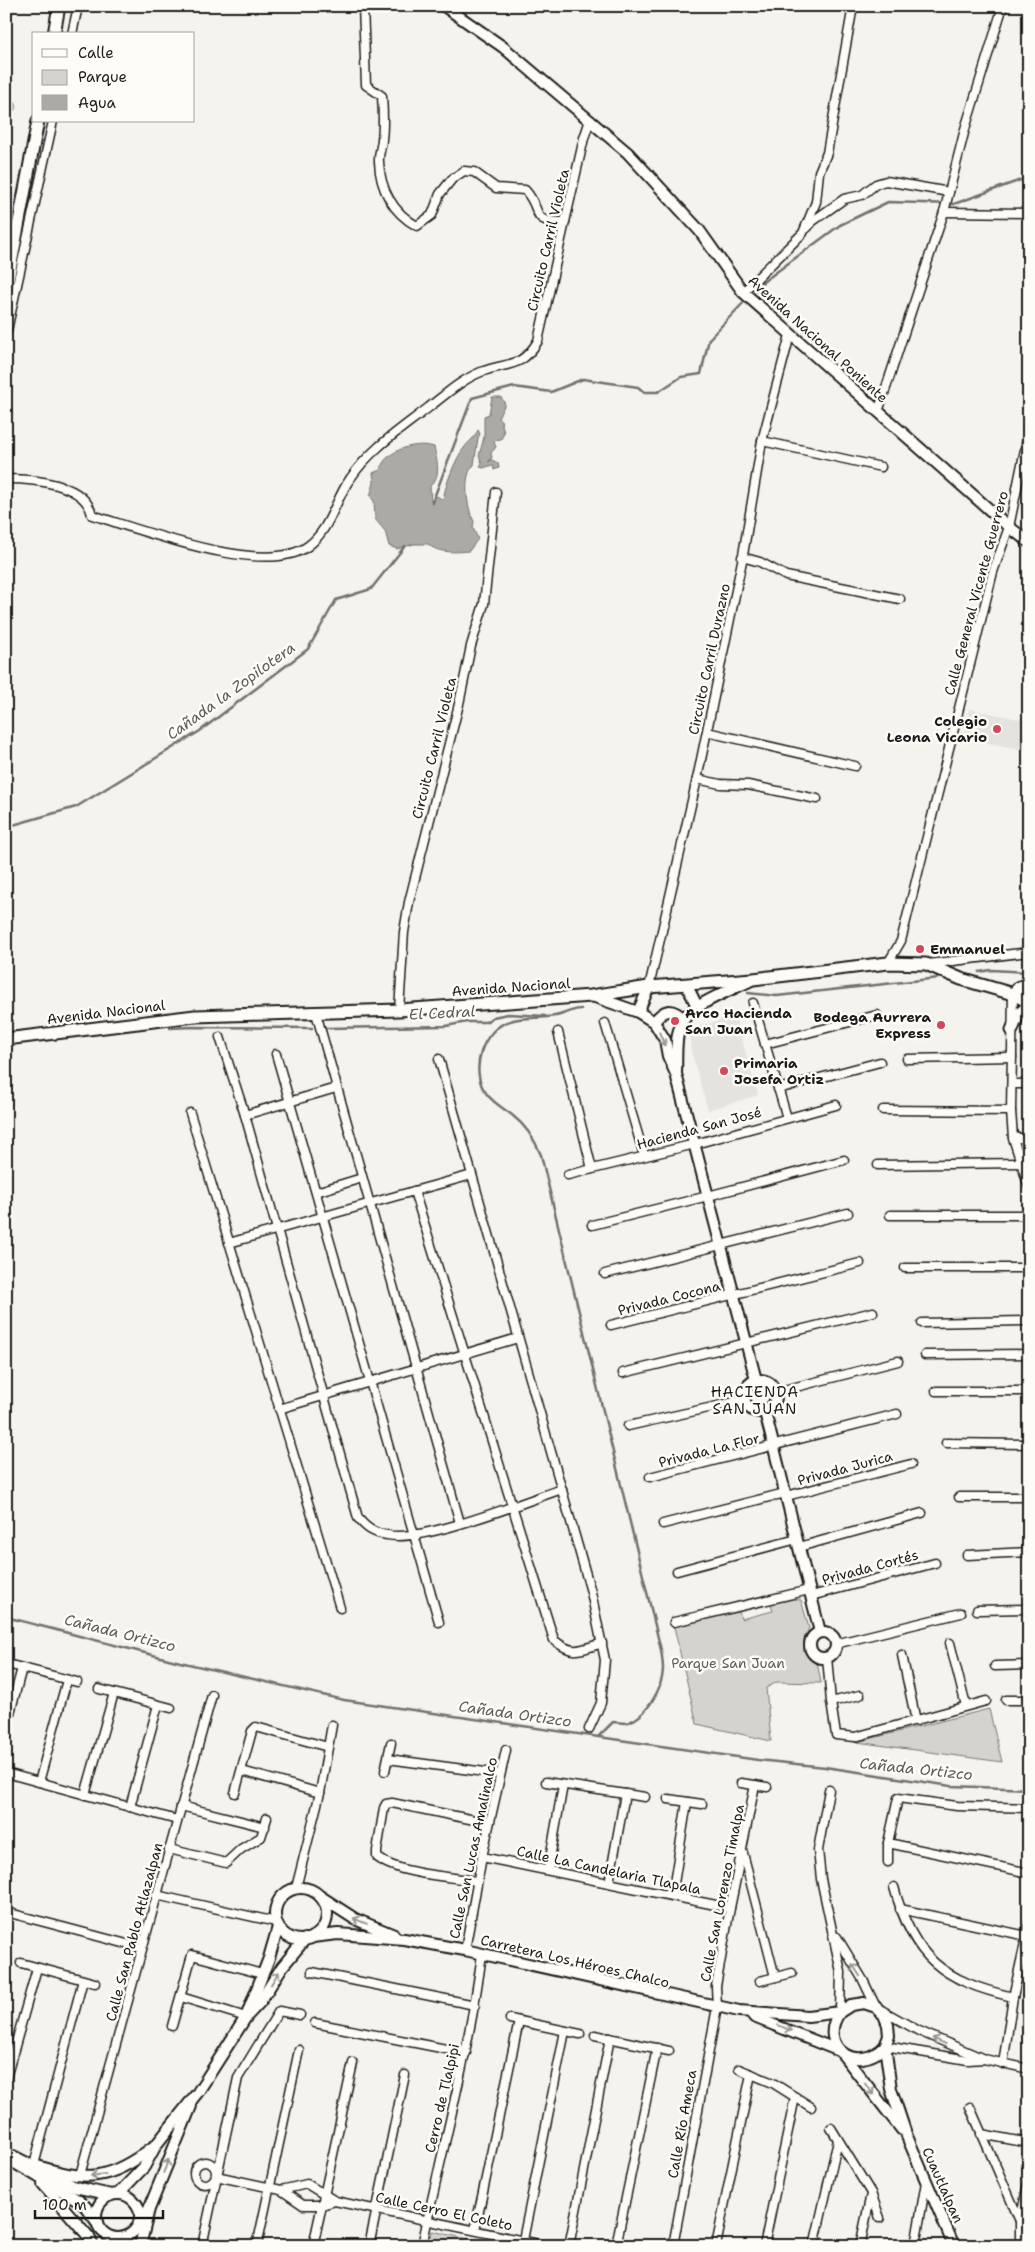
<svg xmlns="http://www.w3.org/2000/svg" width="1035" height="2252" font-family="'Shantell Sans',sans-serif">
<rect width="100%" height="100%" fill="#f4f3ee"/>
<filter id="ink" filterUnits="userSpaceOnUse"><feTurbulence type="fractalNoise" baseFrequency=".02" numOctaves="2"/><feDisplacementMap in="SourceGraphic" scale="10" xChannelSelector="R" yChannelSelector="G"/><feConvolveMatrix kernelMatrix="1 2 1 2 8 2 1 2 1" color-interpolation-filters="sRGB"/></filter>
<g filter="url(#ink)">
<g fill="#e4e3de">
<path d="M969,709L1029,721V751L964,738Z"/>
<path d="M735,1016L758,1095L708,1110L690,1047L692,1028Z"/>
</g>
<g fill="#d4d3cf" stroke="#787876">
<path d="M794,1599L801,1600L809,1628L804,1639V1651L817,1662L821,1683L777,1682L766,1688L771,1741L697,1724L674,1627L739,1611L741,1619L773,1611L771,1604Z"/>
<path d="M989,1709L1002,1762L857,1742Z"/>
<path d="M432,2231L500,2246H501H429Z"/>
</g>
<g fill="#abaaa6" stroke="#72716f">
<path d="M492,397H501L505,404L498,418L501,420L504,433L501,439L496,440L494,442L496,447L491,453L492,458L488,462L492,460L498,463L499,468L494,470L493,465L483,468L480,467L482,463L479,456L484,437V416L489,414Z"/>
<path d="M478,430L480,434L478,438L474,465C462,474 467,510 474,521L473,528L478,539L469,551C456,552 438,554 428,544H414L397,549L389,546L385,531L375,519L374,501L370,496L374,483L373,473L380,470C385,450 416,441 434,447C437,461 442,476 430,486L431,501L437,496L443,500C445,486 455,459 464,448C469,441 474,439 478,430Z"/>
</g>
<g fill="none" stroke-linecap="round" stroke-linejoin="round">
<g stroke="#72716f" stroke-width="2.5">
<path d="M750,296L763,282L840,225L888,202L954,204L1029,177"/>
<path d="M432,503L472,398L514,387L551,392L583,379L638,387L644,392H658L681,377L701,374L709,339L746,300"/>
<path d="M6,827L76,807L200,731L308,649L336,600L371,589L405,546"/>
<path d="M979,972L991,970L1029,972"/>
<path d="M748,993L777,996L939,978"/>
<path d="M581,1009C572,1009 564,1015 555,1016C541,1019 524,1016 510,1021C482,1029 469,1071 486,1093C493,1103 503,1108 512,1115C525,1125 535,1140 541,1155L661,1650C662,1656 663,1663 663,1670C662,1689 646,1719 625,1723C622,1723 617,1722 613,1722L598,1737"/>
<path d="M170,1028L191,1027L312,1028"/>
<path d="M327,1028L446,1026L467,1022H486L493,1017L508,1014L545,1016"/>
<path d="M6,1617L180,1662L344,1700L758,1760L825,1767L951,1786L1029,1789"/>
</g>
<g stroke="#1c1c1c" stroke-width="11">
<g id="minor">
<path d="M363,6L366,85L382,96C383,111 384,124 382,139C382,146 378,154 379,162C380,189 393,213 417,226L432,215L440,194L452,179L464,171L474,172L496,188L525,190C544,211 528,223 565,222"/>
<path d="M72,34L78,6"/>
<path d="M6,105L11,106"/>
<path d="M944,212L1029,213"/>
<path d="M807,228L813,221L844,199L862,195L876,184L886,181L949,192"/>
<path d="M743,292L803,233L816,202L819,172L827,153L853,6"/>
<path d="M6,335L53,121"/>
<path d="M878,412L944,212L965,129L1003,6"/>
<path d="M762,441L881,467"/>
<path d="M6,479C33,479 86,483 92,515C140,529 265,578 308,546C330,530 335,500 350,479C370,449 400,430 428,408C445,395 461,380 481,372C509,361 520,370 538,341L584,138L590,120"/>
<path d="M742,557L760,562L786,576L900,599"/>
<path d="M707,732L855,766"/>
<path d="M697,779L720,784L748,785L817,799"/>
<path d="M888,963L901,941L993,572L1009,527L1029,430"/>
<path d="M928,964L1029,952"/>
<path d="M649,987L697,779L742,561L762,441L790,335"/>
<path d="M1013,994L1011,1111L1013,1138L1029,1187"/>
<path d="M753,1003L787,1118"/>
<path d="M399,1010L404,932L409,902L459,704L471,646L484,604L496,492"/>
<path d="M316,1013L460,1523"/>
<path d="M605,1023L644,1155"/>
<path d="M558,1032L592,1169"/>
<path d="M220,1037L245,1115L358,1518C366,1528 373,1533 387,1535C423,1543 523,1502 562,1489"/>
<path d="M765,1044L877,1015"/>
<path d="M276,1054L439,1622"/>
<path d="M439,1059L591,1592L605,1660L601,1703L589,1729"/>
<path d="M907,1059L1012,1057"/>
<path d="M1012,1084H1029"/>
<path d="M778,1089L880,1062"/>
<path d="M883,1110L1011,1111"/>
<path d="M190,1113L340,1608"/>
<path d="M245,1115L336,1088"/>
<path d="M1013,1138H1029"/>
<path d="M878,1165L1020,1163"/>
<path d="M472,1175L414,1191L554,1640C573,1656 580,1650 602,1643"/>
<path d="M568,1175L695,1144L836,1105"/>
<path d="M316,1192L362,1178"/>
<path d="M890,1215H1029"/>
<path d="M592,1225L708,1196L844,1160"/>
<path d="M229,1243L414,1191"/>
<path d="M905,1268H1029"/>
<path d="M605,1274L848,1213"/>
<path d="M922,1323L1029,1321"/>
<path d="M611,1325L860,1263"/>
<path d="M925,1355L1029,1354"/>
<path d="M623,1373L873,1312"/>
<path d="M936,1391H1029"/>
<path d="M776,1392L898,1361"/>
<path d="M279,1409L518,1338"/>
<path d="M628,1426L744,1400"/>
<path d="M946,1443L1029,1444"/>
<path d="M650,1477L897,1414"/>
<path d="M786,1496L911,1464"/>
<path d="M959,1497H1029"/>
<path d="M663,1524L785,1493"/>
<path d="M799,1547L922,1513"/>
<path d="M967,1555L1029,1552"/>
<path d="M677,1571L797,1539"/>
<path d="M811,1596L935,1563"/>
<path d="M977,1610L1029,1609"/>
<path d="M674,1622L809,1590"/>
<path d="M950,1643L966,1706"/>
<path d="M835,1644L961,1613"/>
<path d="M902,1655L916,1721"/>
<path d="M827,1657L831,1702L836,1735L855,1737L986,1701"/>
<path d="M11,1665L77,1682"/>
<path d="M995,1666L1029,1665"/>
<path d="M99,1689L171,1708"/>
<path d="M1006,1700H1029"/>
<path d="M831,1702L860,1695"/>
<path d="M6,1728L22,1668"/>
<path d="M388,1759L500,1774"/>
<path d="M242,1771L320,1793"/>
<path d="M385,1771L391,1743"/>
<path d="M6,1773L177,1820"/>
<path d="M39,1782L67,1680"/>
<path d="M546,1782L645,1797"/>
<path d="M741,1783L767,1787"/>
<path d="M829,1790L818,1850L821,1879L841,1972L840,2012"/>
<path d="M235,1793L252,1731L256,1727L328,1747"/>
<path d="M85,1795L114,1693"/>
<path d="M668,1799L702,1804"/>
<path d="M181,1806L265,1827"/>
<path d="M130,1807L158,1705"/>
<path d="M888,1843L1029,1873"/>
<path d="M169,1849L226,1863L241,1849L261,1837L267,1818"/>
<path d="M743,1853L775,1977"/>
<path d="M482,1857L730,1908"/>
<path d="M888,1862V1843L898,1798L957,1806L1029,1808"/>
<path d="M548,1870L563,1785"/>
<path d="M477,1881C451,1877 397,1874 377,1857V1851L384,1808L386,1804L392,1803L489,1823"/>
<path d="M609,1883L625,1794"/>
<path d="M894,1887C913,1958 943,1981 1013,1997"/>
<path d="M296,1888L320,1793L332,1725"/>
<path d="M156,1895L276,1922"/>
<path d="M672,1896L687,1802"/>
<path d="M900,1909L1027,1936"/>
<path d="M6,1912L142,1948"/>
<path d="M837,1937L863,1980L876,2007L919,2031L984,2059"/>
<path d="M465,1950L482,1857L506,1750"/>
<path d="M21,1963L95,1983"/>
<path d="M312,1972L475,2005"/>
<path d="M760,1981L792,1973"/>
<path d="M181,1997L246,2017"/>
<path d="M510,2019L580,2034"/>
<path d="M315,2023L466,2053"/>
<path d="M172,2026L192,1955L262,1974"/>
<path d="M595,2035L669,2051"/>
<path d="M885,2046L968,2060L984,2059L1029,2069"/>
<path d="M1003,2064L1013,1997L1029,1925"/>
<path d="M739,2069L773,2083L811,2107"/>
<path d="M6,2078L37,1968"/>
<path d="M970,2107L1020,2221"/>
<path d="M831,2128L871,2193L880,2218"/>
<path d="M981,2134L1029,2143"/>
<circle cx="205" cy="2173" r="11"/>
<path d="M34,2165L83,1980"/>
<path d="M80,2175L212,1695"/>
<path d="M216,2176L281,2190L303,2205H322L335,2201"/>
<path d="M281,2190L307,2184L335,2201L548,2246"/>
<path d="M475,2230L519,2021"/>
<path d="M523,2240L565,2031"/>
<path d="M202,2246L238,2078L279,2011L300,2015"/>
<path d="M257,2246L299,2050"/>
<path d="M313,2246L353,2063"/>
<path d="M369,2246L405,2075"/>
<path d="M422,2246C442,2148 469,2053 482,1954"/>
<path d="M569,2246L610,2038"/>
<path d="M616,2246L657,2048"/>
<path d="M673,2246L717,2007L716,1986L730,1908L755,1785"/>
<path d="M716,2246L751,2074"/>
<path d="M764,2246L795,2097"/>
<path d="M814,2246L838,2140"/>
<path d="M860,2246L871,2194"/>
<path d="M915,2246L926,2182"/>
<path d="M1020,2246V2221L1029,2180"/>
</g>
</g>
<g stroke="#1c1c1c" stroke-width="14">
<g id="tertiary">
<path d="M444,6L503,47L628,153L699,230L743,292L1009,527L1029,542"/>
<path d="M686,984L698,1008"/>
<path d="M592,996L638,1012L654,1022L665,1040L668,1056L676,1074L756,1380"/>
<path d="M638,1012L649,987"/>
<path d="M654,1022C664,1009 671,1007 684,1019"/>
<path d="M676,1073C677,1057 674,1033 684,1019C695,1003 734,989 751,980"/>
<circle cx="760" cy="1396" r="16"/>
<path d="M765,1412L820,1632"/>
<circle cx="823" cy="1645" r="13"/>
<circle cx="301" cy="1914" r="26"/>
<path d="M321,1897L355,1919L394,1935"/>
<path d="M312,1937L338,1934L404,1939L465,1950L739,2011L808,2016L840,2012L851,2005L864,2003L876,2007L884,2015L888,2025L889,2036L885,2046L891,2089L906,2134L954,2246"/>
<path d="M248,2012L269,1958L278,1927"/>
<path d="M840,2012C816,2045 856,2076 885,2046"/>
<path d="M754,2017L840,2051L902,2130"/>
<path d="M13,2156L75,2187L111,2195"/>
<path d="M6,2158L78,2200L85,2206L97,2222"/>
<path d="M34,2165C87,2182 109,2181 153,2147"/>
<path d="M43,2184L89,2237L93,2246"/>
<path d="M118,2194L144,2167L156,2145L198,2092L246,2017L260,2002L282,1967L305,1939"/>
<circle cx="118" cy="2216" r="22"/>
<path d="M140,2246L149,2209L191,2106"/>
</g>
</g>
<g stroke="#1c1c1c" stroke-width="15">
<g id="secondary">
<path d="M54,34L59,6"/>
<path d="M6,290L38,121"/>
<path d="M1013,994L1019,987L1029,985"/>
<path d="M1012,1030L1018,1015L1029,1005"/>
<path d="M6,1039L195,1016L399,1010L591,996L649,987L753,979L888,963L926,964L961,979L1013,994L1023,999L1029,998"/>
</g>
</g>
<use href="#minor" stroke="#fdfcf7" stroke-width="8"/>
<use href="#tertiary" stroke="#fdfcf7" stroke-width="10"/>
<use href="#secondary" stroke="#fdfcf7" stroke-width="11"/>
</g>
<defs><path id="oneway-shaft" d="M-6 0H5M1.5-3L5.5 0L1.5 3" fill="none" stroke-width="1.6" stroke-linecap="round" stroke-linejoin="round" transform="scale(1.25)"/></defs>
<g stroke="#989794">
<use href="#oneway-shaft" transform="translate(662 1039) rotate(67)"/>
<use href="#oneway-shaft" transform="translate(360 1921) rotate(-157)"/>
<use href="#oneway-shaft" transform="translate(856 1970) rotate(-123)"/>
<use href="#oneway-shaft" transform="translate(275 1978) rotate(-58)"/>
<use href="#oneway-shaft" transform="translate(785 2028) rotate(22)"/>
<use href="#oneway-shaft" transform="translate(939 2041) rotate(-155)"/>
<use href="#oneway-shaft" transform="translate(869 2089) rotate(53)"/>
<use href="#oneway-shaft" transform="translate(166 2166) rotate(-69)"/>
<use href="#oneway-shaft" transform="translate(98 2175) rotate(173)"/>
</g>
</g>
<g fill="#d1495b" stroke="#fdfcf7" stroke-width="2">
<circle cx="997" cy="729" r="5"/>
<circle cx="920" cy="949" r="5"/>
<circle cx="675" cy="1021" r="5"/>
<circle cx="941" cy="1025" r="5"/>
<circle cx="724" cy="1071" r="5"/>
</g>
<g text-anchor="middle" dominant-baseline="central" stroke-width="5" stroke-linejoin="round" paint-order="stroke">
<g font-size="14" fill="#1c1c1c" stroke="#fdfcf7">
<text transform="translate(548 240) rotate(-77)">Circuito Carril Violeta</text>
<text transform="translate(818 339) rotate(42)">Avenida Nacional Poniente</text>
<text transform="translate(976 593) rotate(-75)">Calle General Vicente Guerrero</text>
<text transform="translate(709 659) rotate(-78)">Circuito Carril Durazno</text>
<text transform="translate(434 748) rotate(-76)">Circuito Carril Violeta</text>
<text transform="translate(511 987) rotate(-4)">Avenida Nacional</text>
<text transform="translate(106 1012) rotate(-7)">Avenida Nacional</text>
<text transform="translate(699 1128) rotate(-15)">Hacienda San José</text>
<text transform="translate(669 1298) rotate(-14)">Privada Cocona</text>
<text transform="translate(709 1450) rotate(-14)">Privada La Flor</text>
<text transform="translate(845 1468) rotate(-15)">Privada Jurica</text>
<text transform="translate(870 1567) rotate(-15)">Privada Cortés</text>
<text transform="translate(473 1848) rotate(-78)">Calle San Lucas Amalinalco</text>
<text transform="translate(609 1870) rotate(12)">Calle La Candelaria Tlapala</text>
<text transform="translate(722 1893) rotate(-79)">Calle San Lorenzo Timalpa</text>
<text transform="translate(134 1932) rotate(-75)">Calle San Pablo Atlazalpan</text>
<text transform="translate(575 1961) rotate(13)">Carretera Los Héroes Chalco</text>
<text transform="translate(442 2098) rotate(-77)">Cerro de Tlalpipi</text>
<text transform="translate(682 2124) rotate(-80)">Calle Río Ameca</text>
<text transform="translate(943 2185) rotate(66)">Cuautlalpan</text>
<text transform="translate(444 2211) rotate(12)">Calle Cerro El Coleto</text>
</g>
<g font-size="14" font-weight="bold" fill="#1c1c1c" stroke="#fdfcf7" text-anchor="start">
<text x="987" y="721" text-anchor="end">Colegio<tspan x="987" dy="16">Leona Vicario</tspan></text>
<text x="930" y="949">Emmanuel</text>
<text x="685" y="1013">Arco Hacienda<tspan x="685" dy="16">San Juan</tspan></text>
<text x="931" y="1017" text-anchor="end">Bodega Aurrera<tspan x="931" dy="16">Express</tspan></text>
<text x="734" y="1063">Primaria<tspan x="734" dy="16">Josefa Ortiz</tspan></text>
</g>
<g font-size="14" fill="#5c5c5b" stroke="#fdfcf7">
<text x="728" y="1663">Parque San Juan</text>
</g>
<g font-size="15" font-style="italic" fill="#5c5c5a" stroke="#fdfcf7">
<text transform="translate(231 691) rotate(-36)">Cañada la Zopilotera</text>
<text transform="translate(442 1013) rotate(-3)">El Cedral</text>
<text transform="translate(120 1633) rotate(14)">Cañada Ortizco</text>
<text transform="translate(515 1714) rotate(8)">Cañada Ortizco</text>
<text transform="translate(916 1769) rotate(6)">Cañada Ortizco</text>
</g>
<g font-size="15" letter-spacing="1" fill="#1c1c1c" stroke="#fdfcf7">
<text x="755" y="1392">HACIENDA<tspan x="755" dy="17">SAN JUAN</tspan></text>
</g>
</g>
<rect width="1035" height="2252" fill="none" stroke="#fdfcf7" stroke-width="25"/>
<rect x="12" y="12" width="1010" height="2227" fill="none" stroke="#1c1c1c" stroke-width="2" filter="url(#ink)"/>
<rect x="32" y="32" width="162" height="90" fill="#fdfcf7" stroke="#a3a29f"/>
<rect x="42" y="49" width="25" height="8" fill="#fdfcf7" stroke="#a3a29f"/>
<text x="78" y="58" font-size="15" fill="#1c1c1c">Calle</text>
<rect x="42" y="70" width="25" height="15" fill="#d4d3cf" stroke="#a3a29f"/>
<text x="78" y="82" font-size="15" fill="#1c1c1c">Parque</text>
<rect x="42" y="95" width="25" height="15" fill="#abaaa6" stroke="#a3a29f"/>
<text x="78" y="108" font-size="15" fill="#1c1c1c">Agua</text>
<path d="M35 2210v8h128v-8" fill="none" stroke="#1c1c1c" stroke-width="2.5"/>
<text x="42" y="2210" font-size="15" fill="#1c1c1c" stroke="#fdfcf7" stroke-width="4" paint-order="stroke">100 m</text>
</svg>
